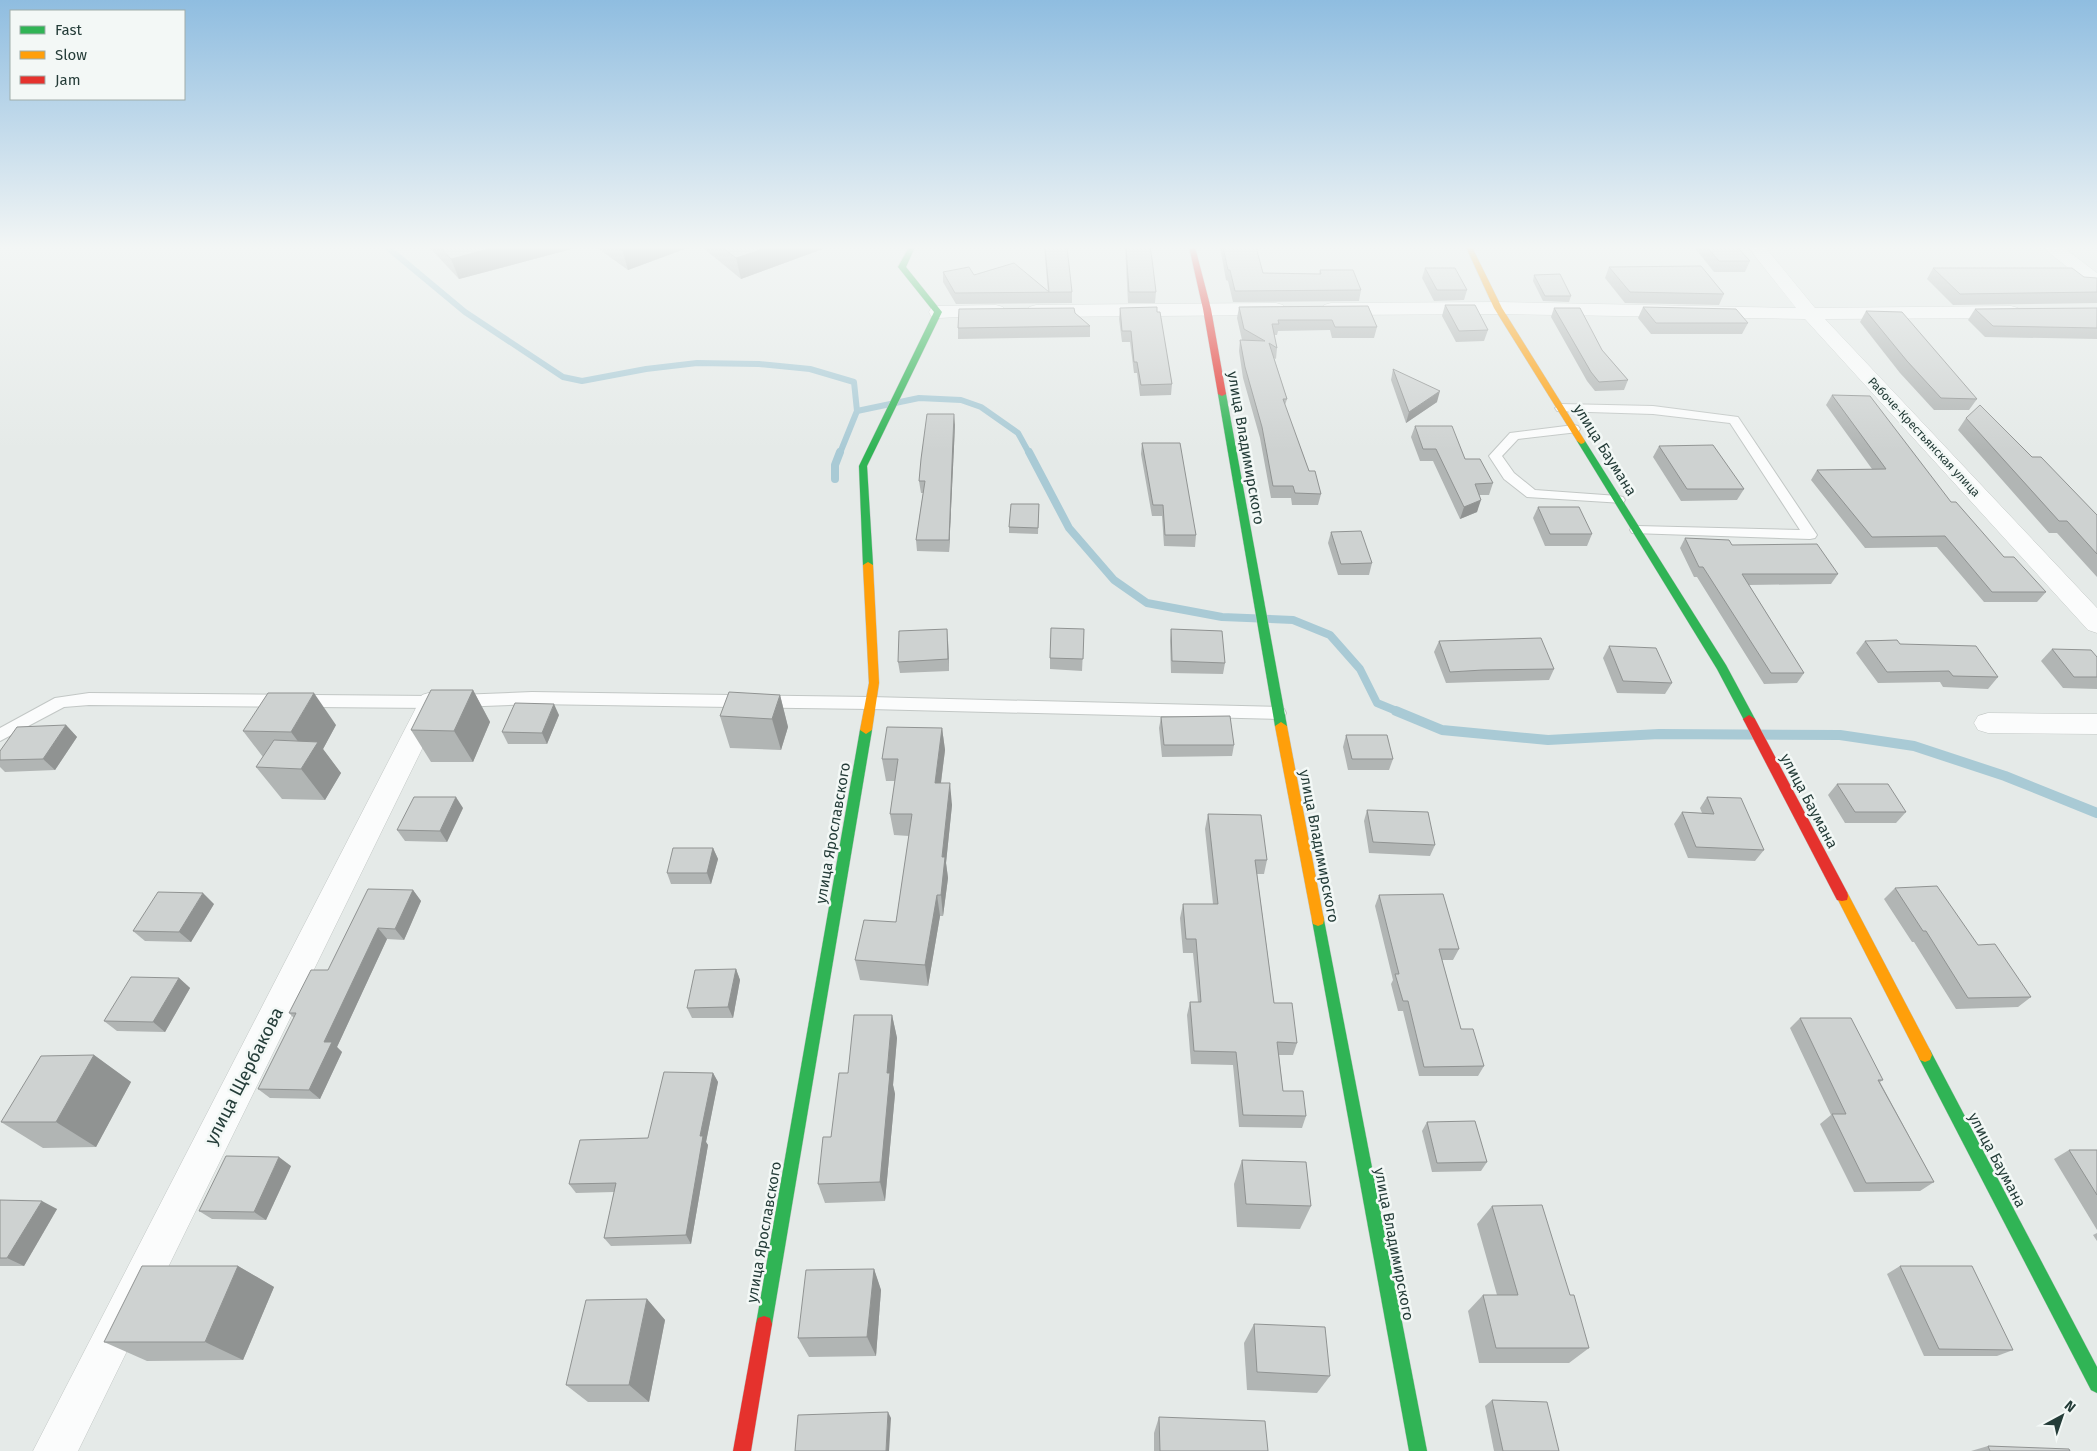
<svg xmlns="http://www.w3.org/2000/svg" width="2097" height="1451" font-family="'Fira Sans',sans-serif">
<rect width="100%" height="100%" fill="#e5eae8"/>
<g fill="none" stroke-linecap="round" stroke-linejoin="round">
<g stroke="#a9cad5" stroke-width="6">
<path d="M387,247L465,312L563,377L582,381L646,369L697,363L759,364L810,369L854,382L857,411L840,453"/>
<path d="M857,411L919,398L961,400L981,407L1018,433L1029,453"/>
</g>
<g stroke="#a9cad5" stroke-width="8">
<path d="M1029,452L1069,528L1114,580L1147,603L1222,617L1293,620L1330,635L1360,669L1377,703L1399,712"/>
<path d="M835,479V465L840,452"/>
</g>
<path stroke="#a9cad5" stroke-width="10" d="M1396,711L1442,730L1548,740L1659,734L1840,735L1914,746L2005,776L2097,813"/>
<g stroke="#c2c7c5" stroke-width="2">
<g id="lane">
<path d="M1561,404L1653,406L1738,417L1817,535L1815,538L1810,539L1632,533L1630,530L1632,527L1637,526L1800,530L1730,423L1653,414L1557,411L1555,408Z"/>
<path d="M1574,425L1578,426L1580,429L1578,432L1518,439L1502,456L1514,473L1535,490L1618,496L1623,497L1625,500L1623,503L1527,497L1504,479L1489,456L1510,433Z"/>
<path d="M532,692L870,697L1278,707L1284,709L1286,713L1284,717L1278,719L870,709L532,704L432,708L89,705L64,707L0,741V728L55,698L89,693L432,696Z"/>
</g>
</g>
<g stroke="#c2c7c5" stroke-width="1">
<g id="street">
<path d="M1748,247H1765L1815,308L2011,306L2018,308L2020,312L2018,316L2011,318L1825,319L2097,608V633L2088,630L1805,319L1498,314L1331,315L1324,313L1322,309L1324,305L1331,303L1498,302L1796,308Z"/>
<path d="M2045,247H2063L2097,273V287L2091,286L2047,251Z"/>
<path d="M1276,303L1283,305L1285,309L1283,313L1276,315L1036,317L1029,315L1027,311L1029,307L1036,305Z"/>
<path d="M996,305L1003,307L1005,311L1003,315L938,318L931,316L929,312L931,308L938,306Z"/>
<path d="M432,692L442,695L445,702L78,1451H33L419,702L422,695Z"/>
<path d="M1988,713L2097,714V734L1988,733L1978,730L1974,723L1978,716Z"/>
</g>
</g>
<g stroke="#c1c7c5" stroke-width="1">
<g id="fast">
<path d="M909,247H915L906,267L942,312L867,466L873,565L868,568L863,565L859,466L934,312L898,267Z"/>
<path d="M1219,392H1225L1226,394L1287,726L1281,730L1275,726L1218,394Z"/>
<path d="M1581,438L1585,441L1726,665L1755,719L1753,722H1745L1717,669L1577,441Z"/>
<path d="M866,726L872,730L772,1324L770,1330L764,1332L758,1330L756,1324L860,730Z"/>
<path d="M1318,914L1323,916L1324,920L1427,1451H1409L1312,920L1313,916Z"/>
<path d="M1925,1048L1930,1050L2097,1367V1393L2091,1390L1920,1060L1918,1055L1920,1050Z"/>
</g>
</g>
<g stroke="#c1c7c5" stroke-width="1">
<g id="slow">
<path d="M1466,247H1472L1502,308L1585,441L1584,443L1581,444L1577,441L1494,308Z"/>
<path d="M868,562L873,565L879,683L872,730L866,734L860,730L869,683L863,565Z"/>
<path d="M1281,722L1287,726L1324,920L1323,924L1318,926L1313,924L1312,920L1275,726Z"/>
<path d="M1842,891L1847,892L1930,1050L1932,1055L1930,1060L1925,1062L1920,1060L1836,896L1837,892Z"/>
</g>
</g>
<g stroke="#c1c7c5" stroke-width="1">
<g id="jam">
<path d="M1189,247H1195L1211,309L1226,394L1222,396L1218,394L1203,309Z"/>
<path d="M1749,715L1755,719L1847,892L1848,896L1847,900L1842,901L1837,900L1743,719Z"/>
<path d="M764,1316L770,1318L772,1324L751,1451H733L756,1324L758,1318Z"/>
</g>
</g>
<use href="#lane" fill="#fbfcfc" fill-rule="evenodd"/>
<use href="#street" fill="#fbfcfc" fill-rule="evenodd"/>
<use href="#fast" fill="#30b455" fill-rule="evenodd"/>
<use href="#slow" fill="#ff9f0a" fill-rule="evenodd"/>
<use href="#jam" fill="#e5322d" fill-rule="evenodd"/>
</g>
<g fill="#b1b5b4">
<path d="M429,247H579L459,279Z"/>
<path d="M596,247H690L628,270Z"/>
<path d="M702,247H828L741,279Z"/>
<path d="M1044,247H1067L1072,292V303L956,304L943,282V272L974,275L1048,292Z"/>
<path d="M1125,247H1150L1156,292L1155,303H1128Z"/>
<path d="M1220,247H1256L1263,273L1319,274L1320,270L1361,290L1359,301L1233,302L1228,281L1226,280Z"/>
<path d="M1694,247H1737L1750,261L1745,272H1714Z"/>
<path d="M1609,267L1724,294L1719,305L1625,303L1605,278Z"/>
<path d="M1425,268L1467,290L1464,300L1434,301L1422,278Z"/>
<path d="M1933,268L2097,278V303L1953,305L1927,279Z"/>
<path d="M1534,275L1571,296L1569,302L1543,301L1533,281Z"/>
<path d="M1445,305L1488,330L1484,341L1456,342L1442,316Z"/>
<path d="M1368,306L1377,327L1374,338H1332L1330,330L1278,331L1277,335H1274L1277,348L1276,359L1274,358L1287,399L1285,405L1309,471L1321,494L1318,505H1292L1291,498H1271L1260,438L1243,378L1239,351L1240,340H1242L1237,318L1239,307Z"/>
<path d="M1643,307L1748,323L1742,334H1651L1638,318Z"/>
<path d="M1120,308L1157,312L1172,384L1171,395L1140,396L1137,373H1134L1130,342H1122L1119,319Z"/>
<path d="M1554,308L1602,350L1628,380L1624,390L1595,391L1587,381L1551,317Z"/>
<path d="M2097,308V339L1985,337L1968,320L1975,309Z"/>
<path d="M1866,311L1977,399L1969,410H1934L1900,373L1860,322Z"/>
<path d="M1075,313L1090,326V337L958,339V328Z"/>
<path d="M1393,369L1437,402L1406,423L1391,380Z"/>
<path d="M1832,395L1951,502L2004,557L2046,592L2037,602H1984L1937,547L1865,548L1811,480L1817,470L1872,469L1826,405Z"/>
<path d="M1966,418L2032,457L2097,515V577L2057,533H2049L1958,430Z"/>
<path d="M955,425L949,552L917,551L916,540L923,493H921L919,481Z"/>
<path d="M1415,426L1465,459L1493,483L1489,495H1480L1477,512L1460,519L1433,461H1420L1411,437Z"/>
<path d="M1142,443L1196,535L1195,547L1164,546L1162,516H1152L1141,454Z"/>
<path d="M1659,446L1744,489L1737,500L1681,501L1653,457Z"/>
<path d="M1039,504L1038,534L1009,533V527Z"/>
<path d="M1538,507L1592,534L1587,546H1545L1533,518Z"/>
<path d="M1331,532L1372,563L1369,575H1338L1328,543Z"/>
<path d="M1685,538L1732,545L1838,574L1831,584L1749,585L1804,673L1797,683L1764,684L1697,577H1694L1680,548Z"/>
<path d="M1084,629L1082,671L1050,669V658Z"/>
<path d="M1171,629L1225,663L1223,674L1171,673L1170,641Z"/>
<path d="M948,641L949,671L900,673L898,662Z"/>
<path d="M1439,641L1554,669L1549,680L1478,682L1446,683L1434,652Z"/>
<path d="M1865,641L1900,644L1998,677L1988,689L1943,687L1940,682L1878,683L1856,653Z"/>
<path d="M1609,646L1672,683L1665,694L1617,693L1603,658Z"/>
<path d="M2052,649L2097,657V689L2063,688L2041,661Z"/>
<path d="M473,690L490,722L473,762H431L411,730Z"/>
<path d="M780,695L788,727L781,750L730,748L720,716Z"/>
<path d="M559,715L547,744H508L502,732Z"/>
<path d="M1161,717L1234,745L1232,756L1162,757L1159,728Z"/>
<path d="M66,725L77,737L55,770L5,772L0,767V751Z"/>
<path d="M336,725L323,749L341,773L325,800L282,799L256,767L263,757L243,731Z"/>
<path d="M942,728L945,750L941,783L952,805L946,863L948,878L943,916H940L928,986L860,980L855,960L896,922L909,836L894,835L890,814L895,781H886L882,759Z"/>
<path d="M1346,735L1393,759L1389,770H1348L1343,747Z"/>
<path d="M1837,784L1906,812L1896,823H1845L1828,795Z"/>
<path d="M1707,797L1764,850L1755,861L1688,858L1674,824L1682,812L1702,813L1700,808Z"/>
<path d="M463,808L447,842L405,841L397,830Z"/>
<path d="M1367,810L1435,845L1430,856L1369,853L1364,821Z"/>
<path d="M1208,814L1267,860L1264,874H1257L1274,1003L1297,1043L1293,1055H1279L1283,1091L1306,1116L1302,1128L1239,1127L1233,1065L1191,1064L1187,1015L1190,1002H1198L1193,953H1183L1180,918L1183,904H1213L1205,829Z"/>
<path d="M713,848L718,859L711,884H671L667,873Z"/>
<path d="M1895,888L1978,945L2031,997L2018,1007L1956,1009L1914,942H1912L1884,899Z"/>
<path d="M413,890L421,901L404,940L387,939L337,1047L342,1052L320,1099L270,1098L258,1089L294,1018L289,1013L328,970Z"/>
<path d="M1379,895L1459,949L1453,960H1442L1461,1029L1484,1066L1478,1076H1419L1403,1011H1398L1391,984L1393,980L1375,906Z"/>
<path d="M214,904L191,942L145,941L133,931Z"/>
<path d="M736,969L740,980L733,1018H692L687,1008Z"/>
<path d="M179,978L190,988L165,1032L117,1031L104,1021Z"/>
<path d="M892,1015L897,1038L893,1085L895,1094L885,1201L825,1203L818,1184L831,1137L848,1073Z"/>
<path d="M1800,1018L1883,1080L1880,1082L1934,1182L1920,1191L1854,1192L1820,1124L1831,1115L1790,1028Z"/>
<path d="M94,1055L131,1082L96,1147L43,1148L1,1122Z"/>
<path d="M713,1073L718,1082L706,1142L708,1145L691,1244L611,1246L604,1238L614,1192L576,1193L569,1184L648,1138Z"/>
<path d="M1427,1122L1487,1162L1481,1171L1432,1172L1422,1131Z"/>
<path d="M2069,1150H2097V1230L2054,1159Z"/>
<path d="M1242,1160L1311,1206L1300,1229L1237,1227L1234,1184Z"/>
<path d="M291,1166L266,1220L212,1219L199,1211Z"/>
<path d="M0,1200L57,1209L24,1266H0Z"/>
<path d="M1492,1206L1589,1348L1569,1363H1479L1468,1311L1483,1295H1497L1477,1224Z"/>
<path d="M2097,1233V1241L2093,1235Z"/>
<path d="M238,1266L274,1287L243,1360L147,1361L104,1342Z"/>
<path d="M1900,1266L2013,1350L1997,1356H1924L1887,1274Z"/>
<path d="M874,1269L881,1290L876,1356L809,1357L798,1338Z"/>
<path d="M647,1299L665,1320L649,1402H588L566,1385Z"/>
<path d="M1254,1324L1330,1376L1317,1393L1247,1390L1244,1343Z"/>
<path d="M1492,1400L1559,1451H1494L1485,1406Z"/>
<path d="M1159,1417L1268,1451H1154V1433Z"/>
<path d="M1988,1446L2070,1451H1971Z"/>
</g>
<g fill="#909392">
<path d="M496,247H579L459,279L451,259Z"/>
<path d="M629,247H690L628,270L622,249Z"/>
<path d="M769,247H828L741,279L736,258Z"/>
<path d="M1440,391L1437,402L1406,423L1409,412Z"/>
<path d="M954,414L955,425L949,552V540Z"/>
<path d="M1481,500L1477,512L1460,519L1464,507Z"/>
<path d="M947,629L948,641L949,671L948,659Z"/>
<path d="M473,690L490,722L473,762L454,731Z"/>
<path d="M314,693L336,725L323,749L341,773L325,800L301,769L309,756L291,732Z"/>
<path d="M780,695L788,727L781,750L772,719Z"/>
<path d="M554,704L559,715L547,744L542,733Z"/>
<path d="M66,725L77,737L55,770L43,759Z"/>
<path d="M942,728L945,750L938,805L935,783Z"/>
<path d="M950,783L952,805L946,863L948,878L943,916L941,895L942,857Z"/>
<path d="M456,797L463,808L447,842L440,831Z"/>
<path d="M713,848L718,859L711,884L707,873Z"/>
<path d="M413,890L421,901L404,940L395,929Z"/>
<path d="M203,893L214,904L191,942L179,932Z"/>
<path d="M937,895L940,916L928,986L925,965Z"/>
<path d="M378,928L387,939L337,1047L342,1052L320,1099L309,1090L324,1042Z"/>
<path d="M736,969L740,980L733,1018L728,1007Z"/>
<path d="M179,978L190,988L165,1032L153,1022Z"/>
<path d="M892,1015L897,1038L893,1085L895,1094L885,1201L880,1182L887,1073Z"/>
<path d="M94,1055L131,1082L96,1147L56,1122Z"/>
<path d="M713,1073L718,1082L706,1142L708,1145L691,1244L686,1235L700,1136Z"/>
<path d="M279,1157L291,1166L266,1220L254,1212Z"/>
<path d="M42,1201L57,1209L24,1266L7,1258Z"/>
<path d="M238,1266L274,1287L243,1360L205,1342Z"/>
<path d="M874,1269L881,1290L876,1356L867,1337Z"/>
<path d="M647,1299L665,1320L649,1402L629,1385Z"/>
<path d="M888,1412L891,1418L889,1451H886Z"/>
</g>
<g fill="#ced2d1" stroke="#909392">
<path d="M440,247H496L451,259Z"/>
<path d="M618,247H629L622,249Z"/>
<path d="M722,247H769L736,258Z"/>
<path d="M1045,247H1067L1072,292L955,293L943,272L969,267L974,275L1014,263L1049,292Z"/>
<path d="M1126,247H1150L1152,259L1156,292H1129Z"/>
<path d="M1223,247H1256L1263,273L1321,274L1320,270H1353L1361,290L1235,291L1230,270H1228Z"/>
<path d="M1707,247H1737L1750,261H1719Z"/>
<path d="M1701,266L1724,294L1630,292L1609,267Z"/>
<path d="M1425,268H1455L1467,290H1437Z"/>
<path d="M1933,268H2072L2084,277L2097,278V292L1960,294Z"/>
<path d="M1560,274L1571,296H1545L1534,275Z"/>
<path d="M1445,305H1475L1488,330L1459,331Z"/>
<path d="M1368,306L1377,327H1335L1332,320H1278L1279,324H1272L1277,348L1269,343L1287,399H1283L1309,471H1315L1321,494L1295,493L1293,486H1273L1262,427L1245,367L1240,340L1265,341L1244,329L1239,307Z"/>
<path d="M1157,307V312H1160L1172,384L1141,385L1137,362H1134L1131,331H1122L1120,308Z"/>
<path d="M1643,307L1736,309L1748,323H1656Z"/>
<path d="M1074,308L1075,313L1090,326L958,328L959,309Z"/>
<path d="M1554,308H1580L1602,350L1628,380L1599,382L1591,372Z"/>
<path d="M2097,308V328L1993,326L1975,309Z"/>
<path d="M1866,311L1902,312L1977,399L1941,398L1907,361Z"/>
<path d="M1393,369L1440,391L1409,412Z"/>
<path d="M1832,395L1870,396L1951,502H1956L2004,557H2014L2046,592H1992L1945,536L1872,537L1817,470L1886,469Z"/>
<path d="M1980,405L2032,457H2041L2097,515V554L2067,521H2059L1966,418Z"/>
<path d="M927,414H954L949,540H916L925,481H919L921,459Z"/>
<path d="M1415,426H1452L1465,459H1480L1493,483L1475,484L1481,500L1464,507L1436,449H1423Z"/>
<path d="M1142,443H1180L1196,535H1165L1163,505H1153Z"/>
<path d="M1713,445L1744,489H1687L1659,446Z"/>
<path d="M1011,504H1039L1038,528L1009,527Z"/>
<path d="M1538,507H1579L1592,534H1550Z"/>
<path d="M1361,531L1372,563L1341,564L1331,532Z"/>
<path d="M1685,538L1729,540L1732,545L1817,544L1838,574H1742L1804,673H1771L1703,567H1699Z"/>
<path d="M1051,628L1084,629L1083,659L1050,658Z"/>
<path d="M947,629L948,659L898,662L899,631Z"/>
<path d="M1171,629L1222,631L1225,663L1172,661Z"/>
<path d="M1541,638L1554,669L1483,670L1450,672L1439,641Z"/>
<path d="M1897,640L1900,644L1976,646L1998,677L1953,676L1949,671L1887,672L1865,641Z"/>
<path d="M1609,646L1656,648L1672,683L1623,681Z"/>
<path d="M2052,649L2091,650L2097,657V677H2074Z"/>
<path d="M431,690H473L454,731L411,730Z"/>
<path d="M729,692L780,695L772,719L720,716Z"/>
<path d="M268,693H314L291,732L243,731Z"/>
<path d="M515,703L554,704L542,733L502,732Z"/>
<path d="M1230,716L1234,745H1164L1161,717Z"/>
<path d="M66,725L43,759L0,760V751L17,727Z"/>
<path d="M887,727L942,728L935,783H950L942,857H945L941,895H937L925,965L855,960L864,920L896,922L912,814H890L898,759H882Z"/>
<path d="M1346,735H1387L1393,759H1352Z"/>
<path d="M274,740L318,742L301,769L256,767Z"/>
<path d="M1837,784H1888L1906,812H1855Z"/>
<path d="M414,797H456L440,831L397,830Z"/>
<path d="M1707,797L1741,798L1764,850L1696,847L1682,812L1714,814Z"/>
<path d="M1367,810L1428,812L1435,845L1373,842Z"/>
<path d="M1208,814L1261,815L1267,860H1255L1274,1003H1292L1297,1043L1277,1042L1283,1091H1303L1306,1116L1243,1115L1236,1052L1194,1051L1190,1002H1201L1196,939H1186L1183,904H1218Z"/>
<path d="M673,848H713L707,873H667Z"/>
<path d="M1937,886L1978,945L1995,944L2031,997L1968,998L1926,931H1923L1895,888Z"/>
<path d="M368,889L413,890L395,929L378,928L324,1042H332L309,1090L258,1089L296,1013H289L311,970H328Z"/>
<path d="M158,892L203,893L179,932L133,931Z"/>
<path d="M1443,894L1459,949H1439L1461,1029H1473L1484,1066L1424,1067L1408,1001H1403L1395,974H1399L1379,895Z"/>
<path d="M736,969L728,1007L687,1008L695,970Z"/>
<path d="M131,977L179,978L153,1022L104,1021Z"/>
<path d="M854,1015H892L887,1073H890L880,1182L818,1184L823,1137H831L839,1073H848Z"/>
<path d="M1800,1018H1851L1883,1080H1878L1934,1182L1866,1183L1832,1114H1846Z"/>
<path d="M94,1055L56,1122H1L41,1056Z"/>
<path d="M664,1072L713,1073L700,1136H703L686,1235L604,1238L616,1183L569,1184L580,1140L648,1138Z"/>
<path d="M1475,1121L1487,1162L1437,1163L1427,1122Z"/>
<path d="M2069,1150H2097V1195Z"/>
<path d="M226,1156L279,1157L254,1212L199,1211Z"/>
<path d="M1242,1160L1306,1162L1311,1206L1246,1204Z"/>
<path d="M0,1200L42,1201L7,1258H0Z"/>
<path d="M1542,1205L1570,1295H1574L1589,1348H1496L1483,1295H1518L1492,1206Z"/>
<path d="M142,1266H238L205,1342H104Z"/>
<path d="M1900,1266H1972L2013,1350L1939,1349Z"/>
<path d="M874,1269L867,1337L798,1338L806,1270Z"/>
<path d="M647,1299L629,1385H566L586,1300Z"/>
<path d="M1254,1324L1325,1327L1330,1376L1257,1372Z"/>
<path d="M1492,1400L1547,1402L1559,1451H1503Z"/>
<path d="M888,1412L886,1451H795L798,1415Z"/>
<path d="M1159,1417L1265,1421L1268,1451H1160Z"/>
<path d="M1988,1446L2069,1449L2070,1451H1990Z"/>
</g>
<linearGradient id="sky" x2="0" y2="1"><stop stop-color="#8fbde0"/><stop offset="0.55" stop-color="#f3f6f5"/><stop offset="1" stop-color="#f3f6f5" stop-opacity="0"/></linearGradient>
<rect width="2097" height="450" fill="url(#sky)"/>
<g text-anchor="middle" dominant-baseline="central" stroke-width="5" stroke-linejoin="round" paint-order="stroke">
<g font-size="12" fill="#243c38" stroke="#f3f8f6">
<text transform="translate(1924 437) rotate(47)">Рабоче-Крестьянская улица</text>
</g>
<g font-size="15" fill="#243c38" stroke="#f3f8f6">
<text transform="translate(1246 448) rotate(80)">улица Владимирского</text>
<text transform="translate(1605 450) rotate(58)">улица Баумана</text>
<text transform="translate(1809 801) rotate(62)">улица Баумана</text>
<text transform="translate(833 833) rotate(-80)">улица Ярославского</text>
<text transform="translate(1319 846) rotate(79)">улица Владимирского</text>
<text transform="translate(1997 1160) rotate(62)">улица Баумана</text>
<text transform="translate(764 1232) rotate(-80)">улица Ярославского</text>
<text transform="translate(1394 1244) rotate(79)">улица Владимирского</text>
</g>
<g font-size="18" fill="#243c38" stroke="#f3f8f6">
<text transform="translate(244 1076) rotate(-63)">улица Щербакова</text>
</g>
</g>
<rect x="10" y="10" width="175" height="90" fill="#f3f8f6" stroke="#a0adaa"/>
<rect x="20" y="26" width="25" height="8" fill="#30b455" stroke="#a0adaa"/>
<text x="55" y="35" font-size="15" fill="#243c38">Fast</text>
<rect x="20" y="51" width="25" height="8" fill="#ff9f0a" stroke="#a0adaa"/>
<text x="55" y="60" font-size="15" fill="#243c38">Slow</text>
<rect x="20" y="76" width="25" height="8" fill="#e5322d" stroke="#a0adaa"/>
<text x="55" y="85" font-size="15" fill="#243c38">Jam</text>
<g transform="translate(2062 1416) rotate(40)" stroke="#f3f8f6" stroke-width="4" paint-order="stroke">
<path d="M0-4L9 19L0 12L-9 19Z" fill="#243c38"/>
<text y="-8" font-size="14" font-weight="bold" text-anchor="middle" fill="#243c38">N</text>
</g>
</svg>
